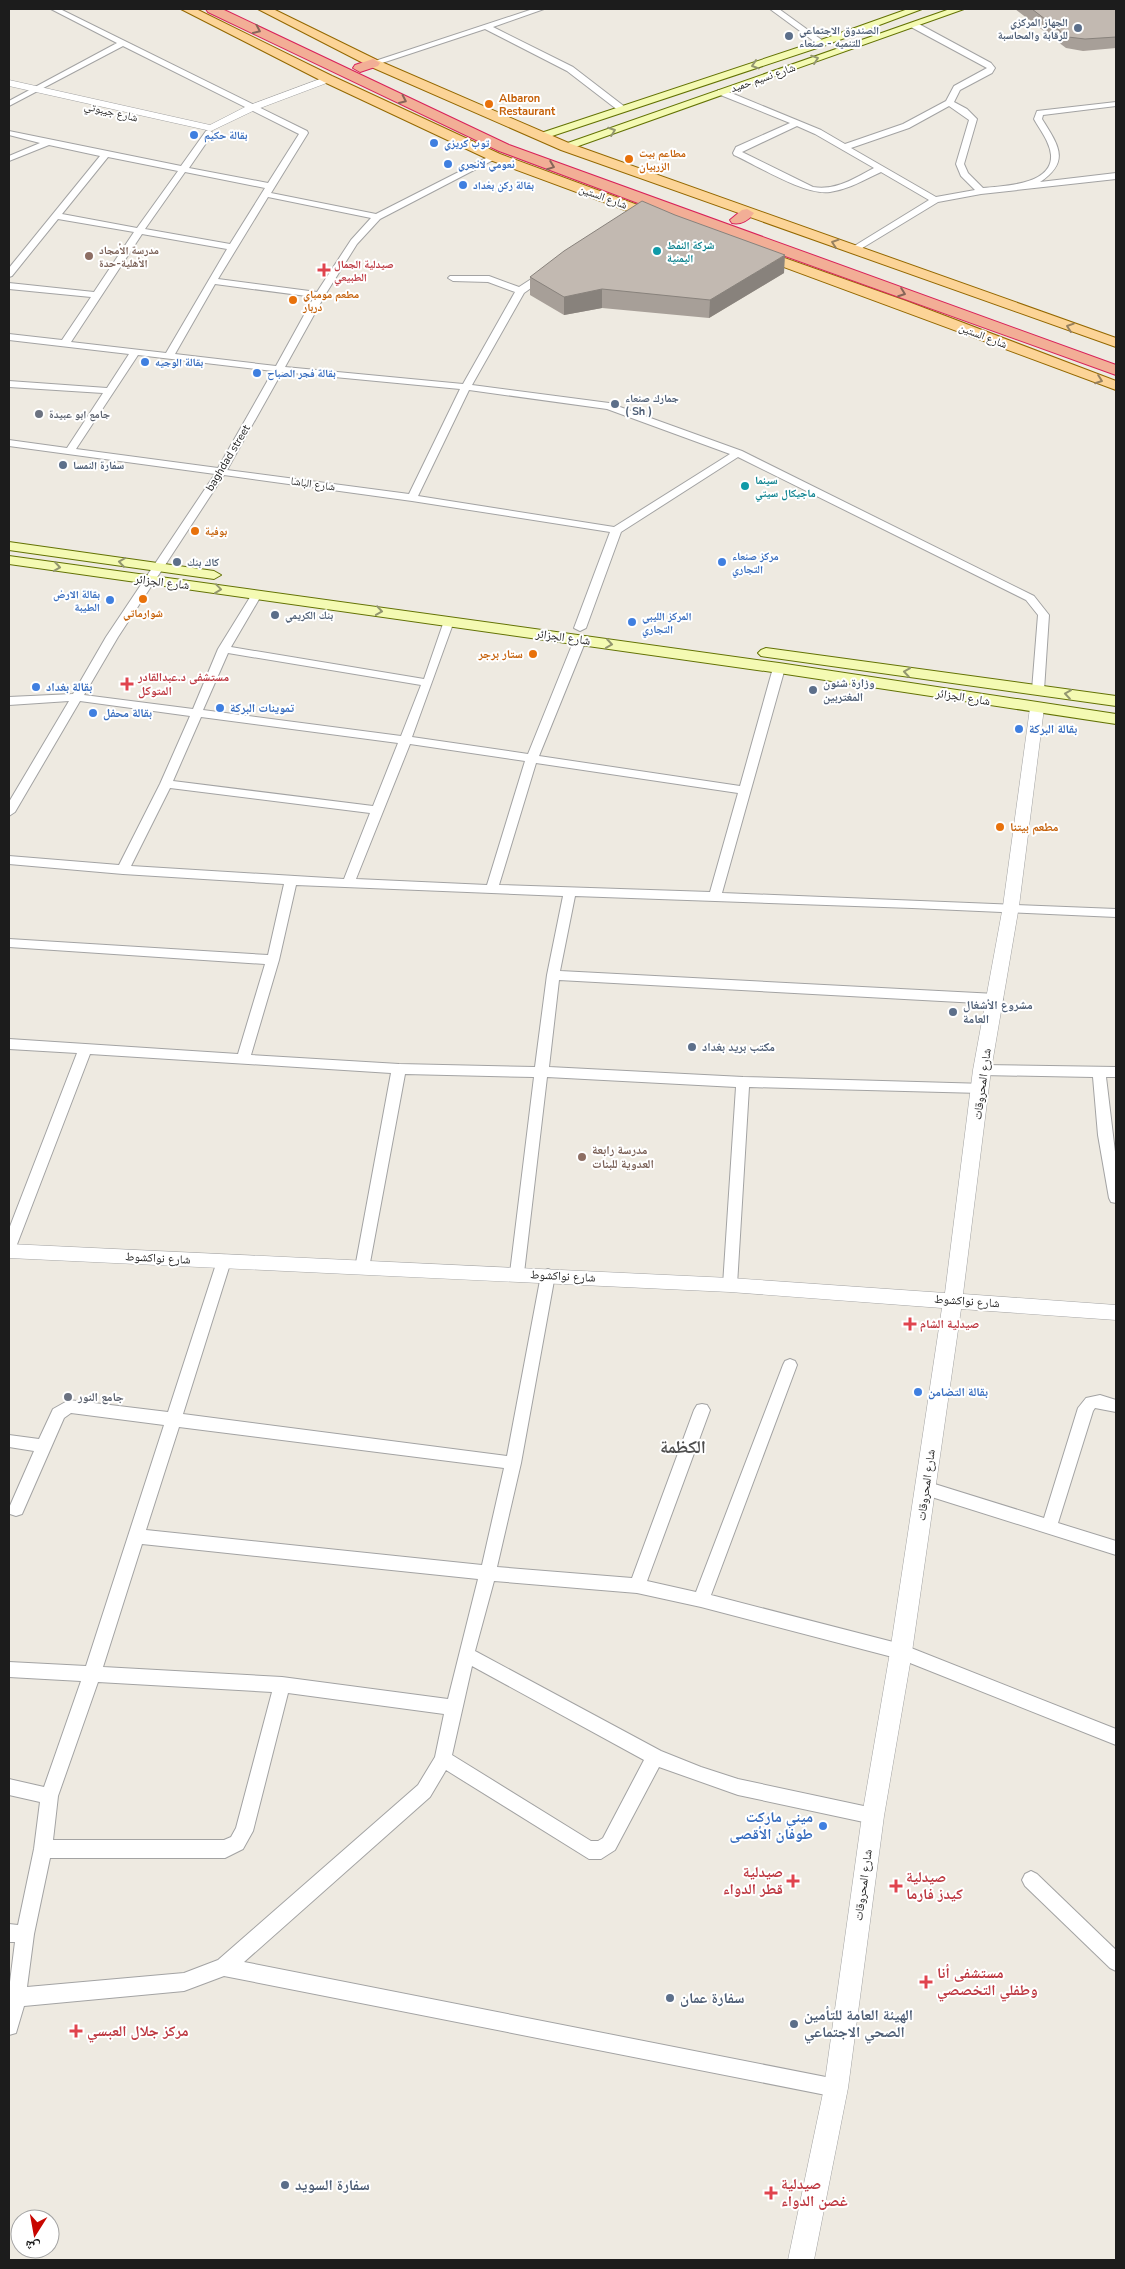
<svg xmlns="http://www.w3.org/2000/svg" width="1125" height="2269" font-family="'Nunito Sans','Noto Naskh Arabic',sans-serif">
<rect width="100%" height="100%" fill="#eeeae1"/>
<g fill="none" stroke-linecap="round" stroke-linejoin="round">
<g stroke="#a3a3a3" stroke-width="2">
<g id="minor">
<path d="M51,9H60L307,131L308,133L271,193L376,214L492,155L499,157L380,219L357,244L325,295L285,367L463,384L515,292L488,282L453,281L448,278L450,276H489L519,287L542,272H548V276L524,293L472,385L609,403L742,451L1034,596L1049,615L1044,690L1038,694L1032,690L1038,615L1026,600L738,457L621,532L586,628L580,631L574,628L610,532L412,501L224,475L118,637L84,695L193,709L218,649L252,594L257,591L262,594L231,647L424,679L444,621L445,619H453L454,621L412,737L528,754L574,640L580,637L584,638L586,640L539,756L740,786L773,668L779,665L785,668L722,893L1116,909V917L912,908L575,896L560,971L996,994L1003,999L996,1004L559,980L549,1067L743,1077L986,1084L988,1088L986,1092L981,1093L749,1087L737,1285L735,1289L730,1291L725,1289L723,1285L736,1087L547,1077L524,1273L522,1277L517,1279L512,1277L510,1273L534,1077L405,1074L369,1268L367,1272L362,1274L357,1272L355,1268L391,1073L90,1054L16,1247L14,1251L9,1253V1229L77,1053L9,1049V1039L238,1054L265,964L9,947V939L268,955L284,884L123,874L9,864V856L119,865L160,784L190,716L80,701L15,812L9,816V802L69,701L9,705V697L73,694L106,637L215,474L9,446V440L67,448L103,393L9,387V381L107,388L129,354L9,340V334L62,340L91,297L9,289V283L94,292L134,232L58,219L12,276L9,277V268L100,156L49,145L9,161V156L40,143L9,135V131L181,166L206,131L209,130L213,133L189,168L268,183L299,134L123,46L9,106V101L117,43ZM108,157L178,171L137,228L62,214ZM185,172L265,188L230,244L145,229ZM268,197L371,218L351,240L317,292L218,279ZM142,234L227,249L166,353L71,342ZM215,284L314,297L276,366L175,354ZM138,355L273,371L218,468L76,449ZM282,372L460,389L409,494L227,470ZM469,390L607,409L730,454L614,527L418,496ZM228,653L421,685L401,736L203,710ZM201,717L398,743L373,806L173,781ZM410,744L525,761L487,885L356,879ZM536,763L738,793L710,892L499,885ZM170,788L370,813L344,879L131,866ZM296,885L563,896L547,975L535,1067L399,1064L251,1055L279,960Z"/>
<path d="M533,9H544L493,27L573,67L625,107V111H619L567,71L485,29L376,65L369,63Z"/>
<path d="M770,9H779L826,43L819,45Z"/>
<path d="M911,23H917L991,63L995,68L992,73L960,90L954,102L967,109L977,119L964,164L968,173L983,188C1003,186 1053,185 1051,155C1050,142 1040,130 1034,119L1037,111L1116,102V106L1043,115L1042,119C1058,145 1071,161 1040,182L1116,173V179L981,194L938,202L854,253L850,250L851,248L929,200L881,172C864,180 849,189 830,192C806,196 758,166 734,155L733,153L736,147L790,123L718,94V90H724L821,130L845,144L903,124L946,101L954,86L987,68L911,27ZM949,106L969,120L956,164L961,176L975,190L936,197L851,148L909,128ZM797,126L815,134L874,168C855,178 836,191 813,187L742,152Z"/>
<path d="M982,1065L1116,1067V1077H1106L1116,1160V1203L1111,1202L1109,1198L1098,1135L1093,1077L982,1075L977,1073L975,1070L977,1067Z"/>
<path d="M224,1255L229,1257L231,1261L183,1414L507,1456L541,1275L543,1271L548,1269L553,1271L555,1275L521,1463L497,1567L632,1578L694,1410L697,1405L702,1404L707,1405L710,1410L647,1581L696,1592L783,1365L785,1361L790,1359L795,1361L797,1365L711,1595L901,1644L1116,1729V1745L900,1659L701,1607L637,1593L494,1581L475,1651L661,1751L701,1767L738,1779L873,1808L879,1810L882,1816L879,1822L873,1824L738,1795L659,1767L615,1850L601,1859H589L446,1770L430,1797L244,1962L836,2079L843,2081L845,2088L843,2095L836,2097L224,1976L184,1991L24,2006L16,2033L9,2035V1990L15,1942H9V1924L18,1925L34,1849L40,1802L9,1795V1779L44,1787L81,1681L9,1677V1662L86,1666L164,1425L71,1413L64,1418L22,1514L16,1516L10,1514L9,1508L34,1451L9,1447V1435L39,1439L53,1409L69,1400L168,1412L217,1261L219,1257ZM179,1427L504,1468L482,1565L146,1530ZM142,1544L478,1579L448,1699L282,1677L103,1667ZM472,1666L644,1760L603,1838L598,1841H591L452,1755ZM98,1682L272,1692L236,1828L231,1837L224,1840H53L58,1796ZM288,1693L444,1714L435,1757L418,1785L218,1960L184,1973L27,1987L34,1934L50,1858H225L243,1849L253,1831Z"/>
<path d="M1100,1395L1116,1400V1412L1095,1408L1093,1411L1058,1523L1116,1541V1555L919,1493L917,1488L919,1483L925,1481L1044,1518L1078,1408L1086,1398Z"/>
<path d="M1031,1871L1037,1874L1116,1950V1971L1110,1968L1025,1886L1022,1880L1025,1874Z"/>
</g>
</g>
<g stroke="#a3a3a3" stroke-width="1">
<g id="tertiary">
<path d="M328,76L332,77V81L255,110L211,131L9,86V80L210,125L247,106Z"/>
<path d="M1037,703L1042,705L1044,708L1019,906L991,1070L963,1294L1116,1305V1320L961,1309L912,1652L884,1816L848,2088L814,2260H788L824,2088L862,1816L890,1652L942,1308L730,1292L9,1258V1244L730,1278L945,1293L973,1070L1003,906L1030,708L1032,705Z"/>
</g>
</g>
<g stroke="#637204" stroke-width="2">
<g id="secondary">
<path d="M908,9H922L826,45L546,138H538L536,136L538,134L818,41Z"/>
<path d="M950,9H964L570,149H562L560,147L562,145Z"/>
<path d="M9,542L214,571L221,575L214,579L9,550Z"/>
<path d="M9,556L779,663L1116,714V724L779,673L9,564Z"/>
<path d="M766,648L1116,696V706L761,656L758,653L761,650Z"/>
</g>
</g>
<g stroke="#946800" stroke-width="2">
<g id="primary">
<path d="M181,9H196L332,76L500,154L662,214L664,217L662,220H652L490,160L324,82Z"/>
<path d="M258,9H273L377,60L571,144L1116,338V347L561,150L369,66Z"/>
<path d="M759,249L906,301L1116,381V390L754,256L752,253L754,250Z"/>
</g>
</g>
<g stroke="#d8225a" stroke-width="2">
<g id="trunk">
<path d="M206,9H222L509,145L1116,365V375L646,206L499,151L208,12Z"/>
<path d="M373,59L380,63L378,66L360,72L353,68L355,65Z"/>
<path d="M747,209L754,213C749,220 741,225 732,223L730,220L742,210Z"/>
</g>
</g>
<use href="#minor" fill="#fff" fill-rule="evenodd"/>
<use href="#tertiary" fill="#fff" fill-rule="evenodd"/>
<use href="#secondary" fill="#f4fab3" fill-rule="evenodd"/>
<use href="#primary" fill="#fcd497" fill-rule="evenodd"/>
<use href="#trunk" fill="#f2ae96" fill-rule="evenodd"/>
</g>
<g fill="#a79f98">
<path d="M1015,9H1116V48L1083,51L1066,48Z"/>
<path d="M784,273L709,318L602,308L564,315L530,295V277Z"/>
</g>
<g fill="#88827c">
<path d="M785,255L784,273L709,318L710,300Z"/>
<path d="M602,289V308L564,315V297Z"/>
</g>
<g fill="#c2b9b1" stroke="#88827c">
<path d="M1032,9H1116V37L1085,39L1068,37Z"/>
<path d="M642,201L675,215L785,255L710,300L602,289L564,297L530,277L564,251Z"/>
</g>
<defs><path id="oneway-chevron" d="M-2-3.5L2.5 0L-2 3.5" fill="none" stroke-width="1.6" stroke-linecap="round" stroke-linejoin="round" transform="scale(1.25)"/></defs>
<g stroke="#876559">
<use href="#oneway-chevron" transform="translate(257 30) rotate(25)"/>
<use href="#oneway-chevron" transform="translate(403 100) rotate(25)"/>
<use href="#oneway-chevron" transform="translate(551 166) rotate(21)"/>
<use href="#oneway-chevron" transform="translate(902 293) rotate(20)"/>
</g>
<g stroke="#93966f">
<use href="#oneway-chevron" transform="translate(815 59) rotate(-19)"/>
<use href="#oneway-chevron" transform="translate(755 65) rotate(162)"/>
<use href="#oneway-chevron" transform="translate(612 131) rotate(-20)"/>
<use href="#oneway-chevron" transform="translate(122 562) rotate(-172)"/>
<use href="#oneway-chevron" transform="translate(57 567) rotate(8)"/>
<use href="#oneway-chevron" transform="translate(218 589) rotate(7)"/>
<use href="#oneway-chevron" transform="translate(379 611) rotate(8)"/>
<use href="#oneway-chevron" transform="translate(609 644) rotate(8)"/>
<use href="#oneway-chevron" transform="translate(907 672) rotate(-172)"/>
<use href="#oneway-chevron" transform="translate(1068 694) rotate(-172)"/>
</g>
<g stroke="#978160">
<use href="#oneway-chevron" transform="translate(835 243) rotate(-161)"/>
<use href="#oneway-chevron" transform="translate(1070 327) rotate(-161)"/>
<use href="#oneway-chevron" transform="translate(1099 380) rotate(20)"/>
</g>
<g fill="#5c6f8a" stroke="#fff" stroke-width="2">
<circle cx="1078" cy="28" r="5"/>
<circle cx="789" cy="36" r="5"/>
<circle cx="615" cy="404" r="5"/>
<circle cx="63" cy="465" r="5"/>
<circle cx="177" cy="562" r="5"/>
<circle cx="275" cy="615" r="5"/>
<circle cx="813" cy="690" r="5"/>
<circle cx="953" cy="1012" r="5"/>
<circle cx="692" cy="1047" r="5"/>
<circle cx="670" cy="1998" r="5"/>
<circle cx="794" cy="2024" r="5"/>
<circle cx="285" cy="2185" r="5"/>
</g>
<g fill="#e8710a" stroke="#fff" stroke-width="2">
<circle cx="489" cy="104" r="5"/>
<circle cx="629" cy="159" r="5"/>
<circle cx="293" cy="300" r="5"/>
<circle cx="195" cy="531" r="5"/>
<circle cx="143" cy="599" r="5"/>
<circle cx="533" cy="654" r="5"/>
<circle cx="1000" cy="827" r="5"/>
</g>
<g fill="#3f7fe0" stroke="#fff" stroke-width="2">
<circle cx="194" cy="135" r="5"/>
<circle cx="434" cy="143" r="5"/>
<circle cx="448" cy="164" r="5"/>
<circle cx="463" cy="185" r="5"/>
<circle cx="145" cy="362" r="5"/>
<circle cx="257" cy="373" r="5"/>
<circle cx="722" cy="562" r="5"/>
<circle cx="110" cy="600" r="5"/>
<circle cx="632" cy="622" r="5"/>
<circle cx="36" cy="687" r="5"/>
<circle cx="220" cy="708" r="5"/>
<circle cx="93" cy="713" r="5"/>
<circle cx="1019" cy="729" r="5"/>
<circle cx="918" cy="1392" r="5"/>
<circle cx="823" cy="1826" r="5"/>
</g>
<g fill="#0f9aa8" stroke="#fff" stroke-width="2">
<circle cx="657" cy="251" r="5"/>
<circle cx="745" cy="486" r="5"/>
</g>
<g fill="#8d6e63" stroke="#fff" stroke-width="2">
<circle cx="89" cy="256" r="5"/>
<circle cx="582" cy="1157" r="5"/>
</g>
<g fill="#e0444e" stroke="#fff" stroke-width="2">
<path d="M321.5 262.5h5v5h5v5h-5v5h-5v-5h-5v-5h5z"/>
<path d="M124.5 676.5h5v5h5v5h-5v5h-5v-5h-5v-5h5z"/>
<path d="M907.5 1316.5h5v5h5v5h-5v5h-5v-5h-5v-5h5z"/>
<path d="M790.5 1873.5h5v5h5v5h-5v5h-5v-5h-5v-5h5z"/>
<path d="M893.5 1878.5h5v5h5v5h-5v5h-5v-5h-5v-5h5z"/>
<path d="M923.5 1974.5h5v5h5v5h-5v5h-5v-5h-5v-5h5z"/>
<path d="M73.5 2023.5h5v5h5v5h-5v5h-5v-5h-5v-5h5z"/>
<path d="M768.5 2185.5h5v5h5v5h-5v5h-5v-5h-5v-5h5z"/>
</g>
<g fill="#6b7280" stroke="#fff" stroke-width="2">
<circle cx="39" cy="414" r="5"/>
<circle cx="68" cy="1397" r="5"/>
</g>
<g text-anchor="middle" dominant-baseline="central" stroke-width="4" stroke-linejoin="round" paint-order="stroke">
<g font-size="11" font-weight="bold" fill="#4e5e75" stroke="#fff" text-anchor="start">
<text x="1068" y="22" text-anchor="end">الجهاز المركزي<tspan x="1068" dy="13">للرقابة والمحاسبة</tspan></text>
<text x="799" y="30">الصندوق الاجتماعي<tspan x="799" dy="13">للتنميه - صنعاء</tspan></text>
<text x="625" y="398">جمارك صنعاء<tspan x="625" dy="13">( Sh )</tspan></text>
<text x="73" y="465">سفارة النمسا</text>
<text x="187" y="562">كاك بنك</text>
<text x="285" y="615">بنك الكريمي</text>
</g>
<g font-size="11" fill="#1c1c1c" stroke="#fff">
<text transform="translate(763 78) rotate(-19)">شارع نسيم حميد</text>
<text transform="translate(111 112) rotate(13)">شارع جيبوتي</text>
<text transform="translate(603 197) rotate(20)">شارع الستين</text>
<text transform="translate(983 336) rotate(21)">شارع الستين</text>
<text transform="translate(228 458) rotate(-59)">baghdad street</text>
<text transform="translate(313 484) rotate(8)">شارع الباشا</text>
</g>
<g font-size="11" font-weight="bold" fill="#c56008" stroke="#fff" text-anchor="start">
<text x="499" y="98">Albaron<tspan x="499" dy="13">Restaurant</tspan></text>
<text x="639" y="153">مطاعم بيت<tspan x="639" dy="13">الزربيان</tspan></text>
<text x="303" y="294">مطعم مومباي<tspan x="303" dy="13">دربار</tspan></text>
<text x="205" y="531">بوفية</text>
<text x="143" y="613" text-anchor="middle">شوارماتي</text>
</g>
<g font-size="11" font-weight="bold" fill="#366cbe" stroke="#fff" text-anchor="start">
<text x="204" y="135">بقالة حكيم</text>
<text x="444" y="143">توب كريزي</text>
<text x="458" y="164">نعومي لانجري</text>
<text x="473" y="185">بقالة ركن بغداد</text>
<text x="155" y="362">بقالة الوجيه</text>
<text x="267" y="373">بقالة فجر الصباح</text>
<text x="732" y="556">مركز صنعاء<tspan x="732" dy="13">التجاري</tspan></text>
<text x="100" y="594" text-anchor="end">بقالة الارض<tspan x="100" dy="13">الطيبة</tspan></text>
<text x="642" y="616">المركز الليبي<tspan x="642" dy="13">التجاري</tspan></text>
</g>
<g font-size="11" font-weight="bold" fill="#0d838f" stroke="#fff" text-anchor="start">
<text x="667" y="245">شركة النفط<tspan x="667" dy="13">اليمنية</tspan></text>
<text x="755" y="480">سينما<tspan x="755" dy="13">ماجيكال سيتي</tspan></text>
</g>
<g font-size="11" font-weight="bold" fill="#785e54" stroke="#fff" text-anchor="start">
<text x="99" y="250">مدرسة الأمجاد<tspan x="99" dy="13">الأهلية-حدة</tspan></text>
</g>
<g font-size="11" font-weight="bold" fill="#be3a42" stroke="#fff" text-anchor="start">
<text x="334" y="264">صيدلية الجمال<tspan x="334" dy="13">الطبيعي</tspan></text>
</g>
<g font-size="11" font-weight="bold" fill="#5b616d" stroke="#fff" text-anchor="start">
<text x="49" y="414">جامع ابو عبيدة</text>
</g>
<g font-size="12" fill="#1c1c1c" stroke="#fff">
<text transform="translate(162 582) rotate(7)">شارع الجزائر</text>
<text transform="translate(563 637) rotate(8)">شارع الجزائر</text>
<text transform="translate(963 697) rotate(9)">شارع الجزائر</text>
<text transform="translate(982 1084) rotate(-82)">شارع المحروقات</text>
<text transform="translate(158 1258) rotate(3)">شارع نواكشوط</text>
<text transform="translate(563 1276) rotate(3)">شارع نواكشوط</text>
<text transform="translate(967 1301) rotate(4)">شارع نواكشوط</text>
<text transform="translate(926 1485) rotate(-82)">شارع المحروقات</text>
<text transform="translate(863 1885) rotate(-82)">شارع المحروقات</text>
</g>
<g font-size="12" font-weight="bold" fill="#c56008" stroke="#fff" text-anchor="end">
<text x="523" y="654">ستار برجر</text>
<text x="1010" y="827" text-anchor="start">مطعم بيتنا</text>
</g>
<g font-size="12" font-weight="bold" fill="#be3a42" stroke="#fff" text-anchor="start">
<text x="138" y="677">مستشفى د.عبدالقادر<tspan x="138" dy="14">المتوكل</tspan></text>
<text x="920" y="1324">صيدلية الشام</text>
</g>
<g font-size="12" font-weight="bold" fill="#4e5e75" stroke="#fff" text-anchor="start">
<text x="823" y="683">وزارة شئون<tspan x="823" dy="14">المغتربين</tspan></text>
<text x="963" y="1005">مشروع الأشغال<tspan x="963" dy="14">العامة</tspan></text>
<text x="702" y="1047">مكتب بريد بغداد</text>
</g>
<g font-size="12" font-weight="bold" fill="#366cbe" stroke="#fff" text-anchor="start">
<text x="46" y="687">بقالة بغداد</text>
<text x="230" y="708">تموينات البركة</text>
<text x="103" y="713">بقالة محفل</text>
<text x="1029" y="729">بقالة البركة</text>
<text x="928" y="1392">بقالة التضامن</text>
</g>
<g font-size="12" font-weight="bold" fill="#785e54" stroke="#fff" text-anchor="start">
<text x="592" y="1150">مدرسة رابعة<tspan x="592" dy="14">العدوية للبنات</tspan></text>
</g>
<g font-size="12" font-weight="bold" fill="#5b616d" stroke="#fff" text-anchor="start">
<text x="78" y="1397">جامع النور</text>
</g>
<g font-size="15" font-weight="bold" fill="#366cbe" stroke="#fff" text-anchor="end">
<text x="813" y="1817">ميني ماركت<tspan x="813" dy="17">طوفان الأقصى</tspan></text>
</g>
<g font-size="15" font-weight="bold" fill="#be3a42" stroke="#fff" text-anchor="start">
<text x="783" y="1872" text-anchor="end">صيدلية<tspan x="783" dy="17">قطر الدواء</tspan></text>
<text x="906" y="1877">صيدلية<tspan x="906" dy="17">كيدز فارما</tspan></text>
<text x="937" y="1973">مستشفى أنا<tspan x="937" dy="17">وطفلي التخصصي</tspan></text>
<text x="87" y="2031">مركز جلال العبسي</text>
<text x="781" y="2184">صيدلية<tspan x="781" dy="17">غصن الدواء</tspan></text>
</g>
<g font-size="15" font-weight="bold" fill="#4e5e75" stroke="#fff" text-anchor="start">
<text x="680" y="1998">سفارة عمان</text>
<text x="804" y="2015">الهيئة العامة للتأمين<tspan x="804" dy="17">الصحي الاجتماعي</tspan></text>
<text x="295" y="2185">سفارة السويد</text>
</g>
<g font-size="18" font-weight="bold" fill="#4f4f4f" stroke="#fff">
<text x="683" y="1447">الكظمة</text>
</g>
</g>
<rect width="1125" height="2269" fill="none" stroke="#1c1c1c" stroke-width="20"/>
<g transform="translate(35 2234) rotate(191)"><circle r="24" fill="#ffffff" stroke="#a4a4a4"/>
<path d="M0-4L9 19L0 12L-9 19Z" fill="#c80600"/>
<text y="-8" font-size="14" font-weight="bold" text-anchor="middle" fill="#1c1c1c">ش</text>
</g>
</svg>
